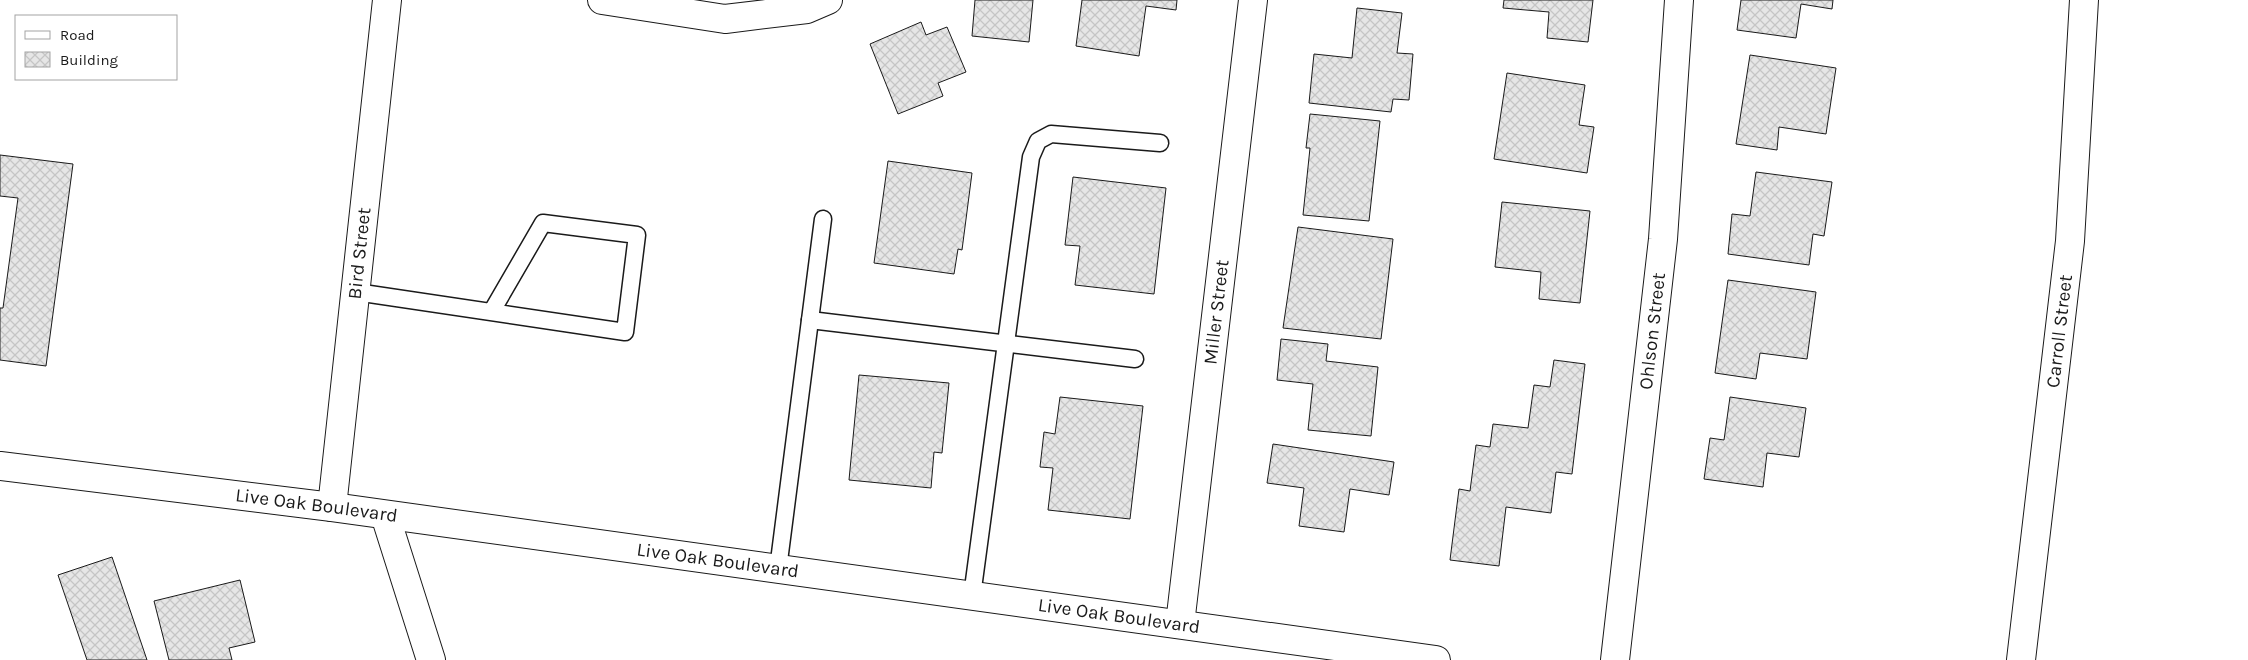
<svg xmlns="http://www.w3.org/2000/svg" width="2248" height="660" font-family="Karla,sans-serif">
<defs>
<pattern id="building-cross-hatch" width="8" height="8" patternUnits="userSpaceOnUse" patternTransform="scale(1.25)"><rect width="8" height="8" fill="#e6e6e6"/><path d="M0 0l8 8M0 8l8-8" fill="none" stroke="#c5c5c5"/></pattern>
</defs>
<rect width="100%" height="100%" fill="#fff"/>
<g fill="url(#building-cross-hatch)" stroke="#1a1a1a">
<path d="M975,0H1033L1029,42L972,36Z"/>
<path d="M1082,0H1177L1176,10L1146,6L1139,56L1076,46Z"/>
<path d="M1504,0H1593L1588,42L1547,38L1549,12L1503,8Z"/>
<path d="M1741,0H1833L1832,9L1801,4L1796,38L1737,30Z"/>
<path d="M1357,8L1402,13L1397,53L1413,54L1409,100L1393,99L1391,112L1309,103L1314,54L1352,58Z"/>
<path d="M921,22L926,35L947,27L966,72L938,83L943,96L898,114L870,44Z"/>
<path d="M1750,55L1836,68L1826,134L1779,127L1777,150L1736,144Z"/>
<path d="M1507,73L1585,85L1579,125L1594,127L1587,173L1494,159Z"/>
<path d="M1310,114L1380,121L1369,221L1303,215L1310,148H1306Z"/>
<path d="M0,155L73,164L46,366L0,360V308H3L18,198L0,196Z"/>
<path d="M888,161L972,173L962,250L958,249L954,274L874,263Z"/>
<path d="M1756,172L1832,182L1824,236L1813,234L1809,265L1728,254L1732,214L1750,216Z"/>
<path d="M1073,177L1166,188L1154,294L1075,285L1080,246L1065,245Z"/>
<path d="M1502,202L1590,211L1580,303L1539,299L1541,272L1495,267Z"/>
<path d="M1298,227L1393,239L1381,339L1283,328Z"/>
<path d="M1728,280L1816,292L1807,359L1760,353L1756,379L1715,373Z"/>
<path d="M1281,339L1328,344L1326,361L1378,367L1371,436L1308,430L1313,384L1277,380Z"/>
<path d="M1554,360L1585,364L1572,474L1556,472L1551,513L1506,507L1499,566L1450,560L1459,489L1470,491L1476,445L1490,447L1493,424L1528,428L1534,385L1550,387Z"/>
<path d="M859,375L949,383L942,453L934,452L931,488L849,480Z"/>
<path d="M1060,397L1143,406L1130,519L1048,510L1053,468L1040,467L1044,432L1055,434Z"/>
<path d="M1730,397L1806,408L1799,457L1767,453L1763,487L1704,479L1710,438L1724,440Z"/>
<path d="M1273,444L1394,462L1389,495L1350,489L1344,532L1299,526L1304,488L1267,483Z"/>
<path d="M112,557L147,660H87L58,575Z"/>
<path d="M240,580L255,642L229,648L232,660H169L154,601Z"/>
</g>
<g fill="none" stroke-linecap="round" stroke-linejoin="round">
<g stroke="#1a1a1a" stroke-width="19">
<g id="service">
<path d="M356,292L625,332L637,235L543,223L492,311"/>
<path d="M810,320L1135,359"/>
<path d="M778,569L823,219"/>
<path d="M972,596L1031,157L1038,141L1051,134L1160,143"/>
</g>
</g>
<g stroke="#1a1a1a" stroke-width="30">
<g id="minor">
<path d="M602,0L725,19L807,9L828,0"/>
<path id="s1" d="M332,507L387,0"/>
<path d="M385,515L431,660"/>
<path id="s2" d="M1180,624L1253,0"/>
<path id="s3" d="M1615,660L1663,239L1679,0"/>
<path id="s4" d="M2021,660L2070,241L2084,0"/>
</g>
</g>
<g stroke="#1a1a1a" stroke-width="30">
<g id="secondary">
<path id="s5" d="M0,466L332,507L1436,660"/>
</g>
</g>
<use href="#service" stroke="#fff" stroke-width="16"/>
<use href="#minor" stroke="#fff" stroke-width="28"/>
<use href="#secondary" stroke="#fff" stroke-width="28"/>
</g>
<g text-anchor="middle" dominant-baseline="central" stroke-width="4" stroke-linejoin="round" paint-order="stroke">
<g font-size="19" fill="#1a1a1a" stroke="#fff">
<text stroke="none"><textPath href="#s1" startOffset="255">Bird Street</textPath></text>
<text stroke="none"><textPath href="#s2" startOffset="314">Miller Street</textPath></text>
<text stroke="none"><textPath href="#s3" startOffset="331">Ohlson Street</textPath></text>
<text stroke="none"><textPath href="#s4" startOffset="331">Carroll Street</textPath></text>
<text stroke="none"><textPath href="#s5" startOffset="319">Live Oak Boulevard</textPath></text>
<text stroke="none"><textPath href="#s5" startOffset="724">Live Oak Boulevard</textPath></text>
<text stroke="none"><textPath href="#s5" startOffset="1129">Live Oak Boulevard</textPath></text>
</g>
</g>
<rect x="15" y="15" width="162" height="65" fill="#ffffff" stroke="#a3a3a3"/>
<rect x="25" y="31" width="25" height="8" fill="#ffffff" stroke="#a3a3a3"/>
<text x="60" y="40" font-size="15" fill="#1a1a1a">Road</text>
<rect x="25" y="52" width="25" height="15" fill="url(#building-cross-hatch)" stroke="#a3a3a3"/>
<text x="60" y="65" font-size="15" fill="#1a1a1a">Building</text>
</svg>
